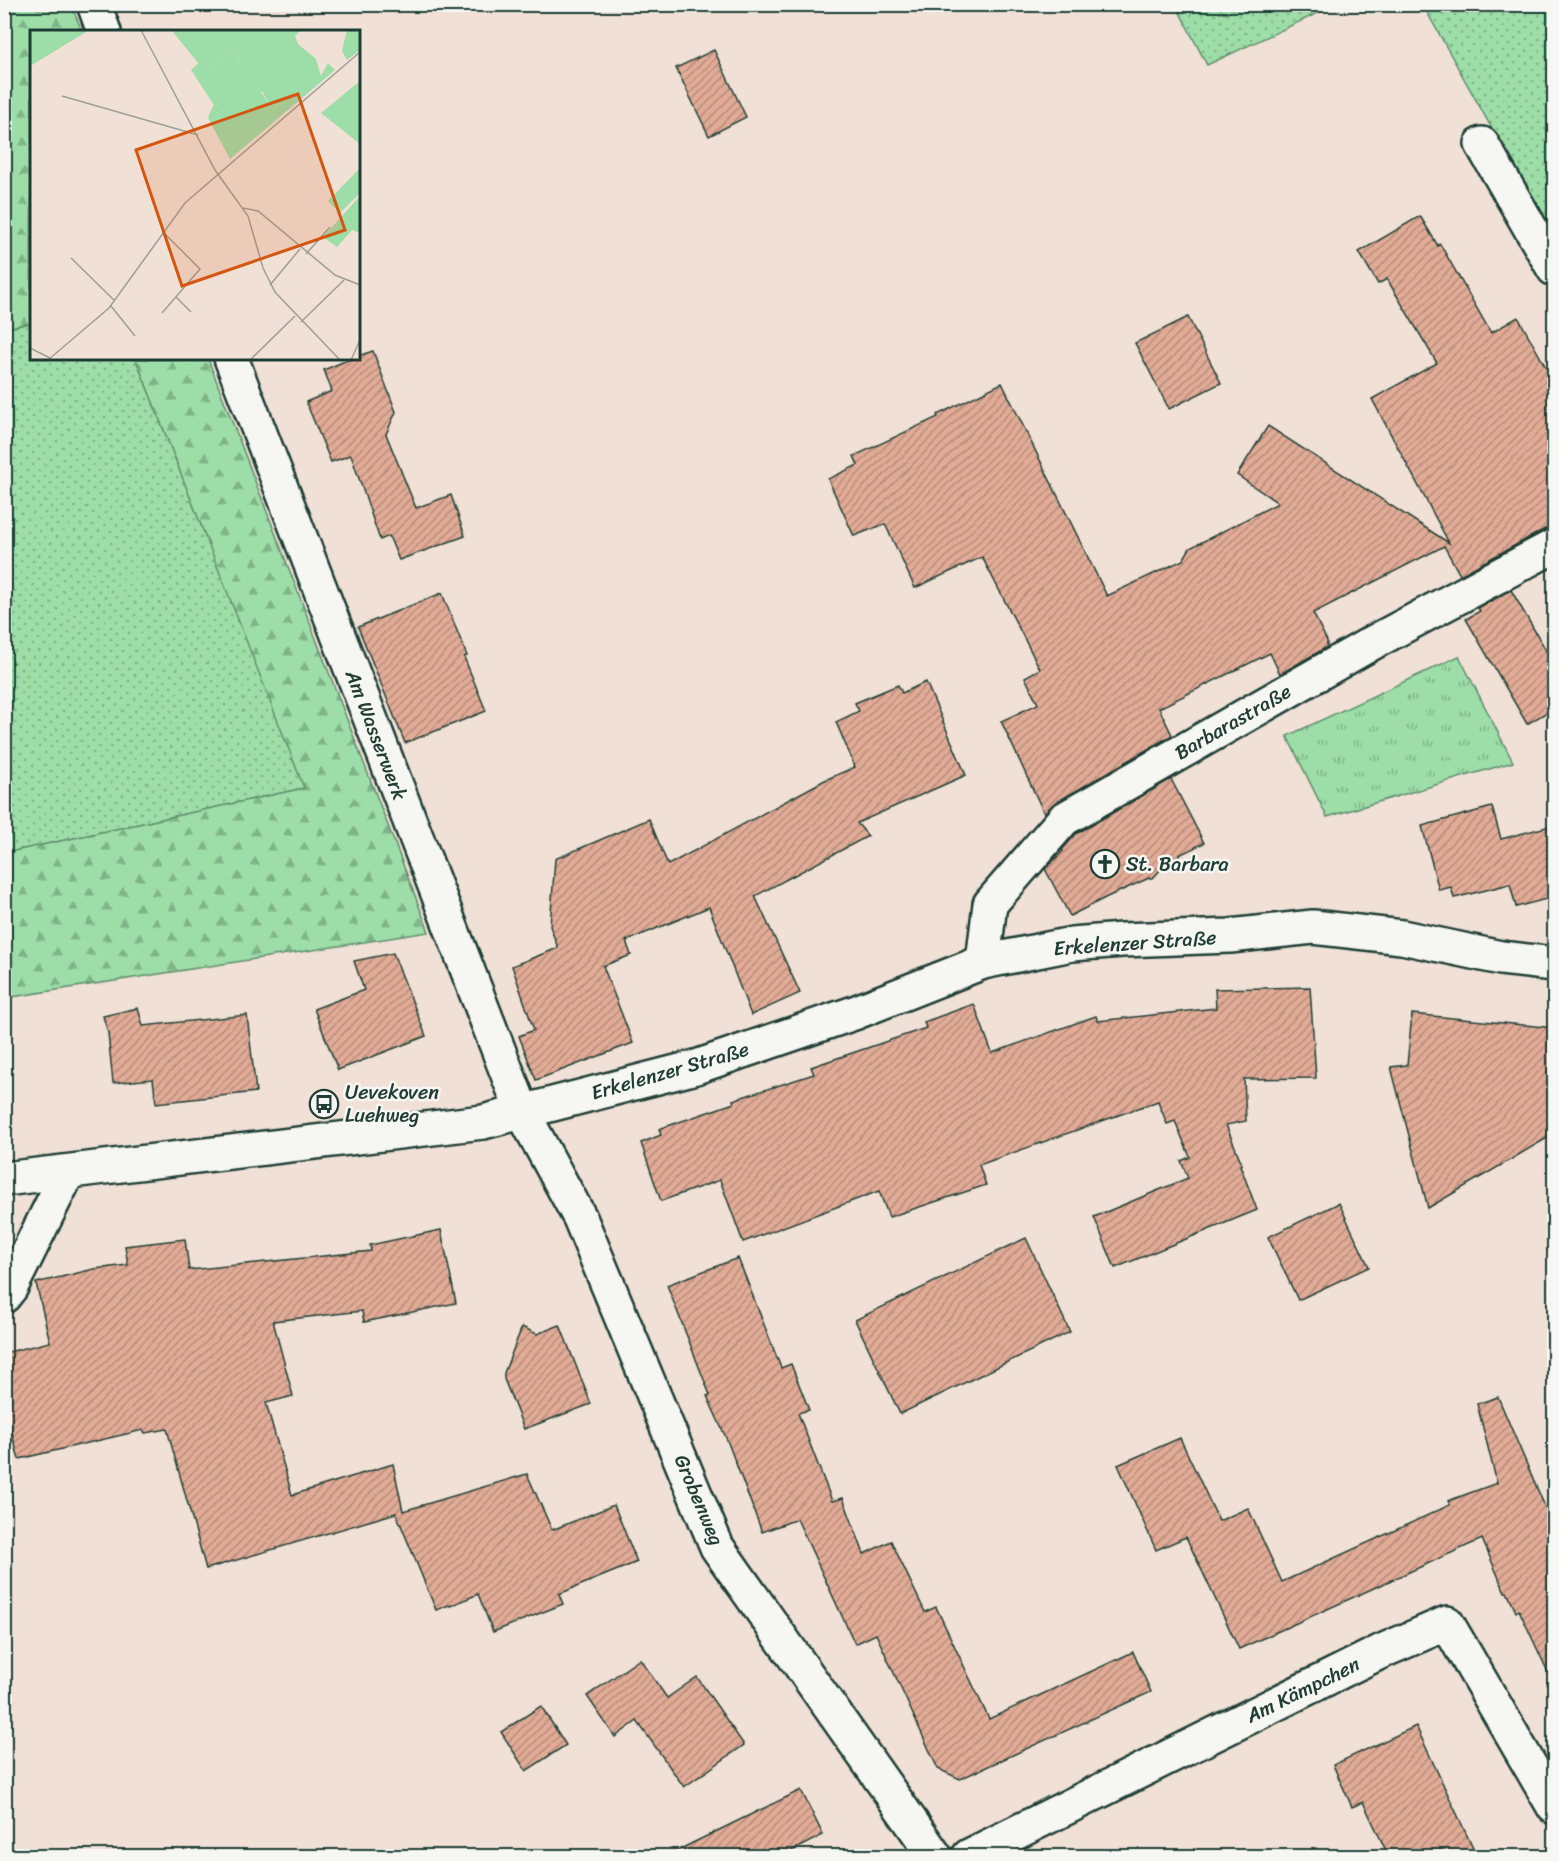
<svg xmlns="http://www.w3.org/2000/svg" width="1559" height="1861" font-family="Sriracha,sans-serif">
<defs>
<pattern id="grass-dots" width="8" height="8" patternUnits="userSpaceOnUse" patternTransform="scale(1.5)"><rect width="8" height="8" fill="#9ddda7"/><path d="M2 2h.1M6 6h.1" fill="none" stroke="#7fb489" stroke-width="1.8" stroke-linecap="round"/></pattern>
<pattern id="forest-firs" width="22" height="20" patternUnits="userSpaceOnUse" patternTransform="scale(1.5)"><rect width="22" height="20" fill="#9ddda7"/><path d="M5 1l3.5 6h-7zM16 11l3.5 6h-7z" fill="#7fb489"/></pattern>
<pattern id="park-tufts" width="24" height="20" patternUnits="userSpaceOnUse" patternTransform="scale(1.5)"><rect width="24" height="20" fill="#9ddda7"/><path d="M3 7l-1-3M5 7V3M7 7l1-3M15 17l-1-3M17 17v-4M19 17l1-3" fill="none" stroke="#7fb489"/></pattern>
<pattern id="building-hatch" width="6" height="6" patternUnits="userSpaceOnUse" patternTransform="scale(1.5)"><rect width="6" height="6" fill="#e1ab96"/><path d="M-1 1l2-2M0 6l6-6M5 7l2-2" fill="none" stroke="#b68c7b"/></pattern>
</defs>
<rect width="100%" height="100%" fill="#f0e0d6"/>
<filter id="ink" filterUnits="userSpaceOnUse"><feTurbulence type="fractalNoise" baseFrequency=".0167" numOctaves="2"/><feDisplacementMap in="SourceGraphic" scale="12" xChannelSelector="R" yChannelSelector="G"/><feConvolveMatrix kernelMatrix="1 2 1 2 8 2 1 2 1" color-interpolation-filters="sRGB"/></filter>
<g filter="url(#ink)">
<g fill="url(#grass-dots)" stroke="#5e8d6e" stroke-width="1.5">
<path d="M1176,5H1335L1207,65Z"/>
<path d="M1423,5H1554V240Z"/>
<path d="M31,323L32,358L136,359L305,788L5,853L4,328Z"/>
</g>
<g fill="url(#forest-firs)" stroke="#5e8d6e" stroke-width="1.5">
<path d="M5,4L71,5L82,31L32,32L31,323L5,328Z"/>
<path d="M136,359H208L429,932L5,998V853L304,788Z"/>
</g>
<path fill="url(#park-tufts)" stroke="#5e8d6e" stroke-width="1.5" d="M1459,656L1513,762L1327,817L1287,736Z"/>
<g fill="url(#building-hatch)" stroke="#1f3d34" stroke-width="1.5">
<path d="M714,50L746,117L709,136L676,68Z"/>
<path d="M1420,216L1438,246L1440,244L1491,333L1518,317L1554,382V527L1545,529L1460,575L1444,546L1313,613L1327,641V647L1280,674L1270,653L1159,708L1172,735L1055,803L1044,813L1001,721L1038,704L1025,677L1040,669L982,557L915,588L885,524L854,536L828,479L858,465L854,456L938,417L937,415L1002,383L1107,596L1183,560L1190,548L1278,503L1237,475L1268,426L1449,543L1372,399L1437,363L1387,279L1378,284L1359,252Z"/>
<path d="M1188,317L1221,383L1169,409L1135,343Z"/>
<path d="M373,351L396,412L386,434L416,508L451,495L465,536L399,560L389,536L380,540L351,455L331,462L306,402L332,391L324,370L352,358H358V356Z"/>
<path d="M1511,590L1554,664V708L1527,724L1466,619L1480,611L1478,608Z"/>
<path d="M442,593L467,656L464,657L486,711L405,743L358,627Z"/>
<path d="M926,682L966,775L857,823L868,836L755,896L800,993L751,1015L709,907L626,941L631,955L603,966L633,1043L536,1080L519,1036L534,1030L512,966L558,948L550,926L555,859L649,819L668,865L825,780L855,767L836,722L859,711L855,703L898,685L902,693Z"/>
<path d="M1171,779L1204,843L1169,860L1153,878H1149L1107,897L1070,916L1045,869L1063,851L1062,850L1076,834Z"/>
<path d="M1492,807L1501,839L1554,825V897L1516,907L1510,884L1454,898L1451,887L1439,890L1422,826Z"/>
<path d="M393,953L426,1036L338,1070L314,1009L364,990L354,961Z"/>
<path d="M1310,987L1316,1078L1244,1079L1246,1121L1226,1125L1242,1164L1240,1165L1257,1210L1115,1268L1094,1217L1188,1178L1181,1161L1190,1157L1175,1121L1167,1124L1158,1101L979,1165L986,1185L889,1217L879,1191L743,1242L720,1180L661,1201L641,1143L661,1135L659,1129L734,1103L733,1100L814,1074L811,1067L926,1028L924,1022L974,1004L992,1053L1096,1016L1098,1021L1216,1008L1215,989Z"/>
<path d="M138,1008L143,1026L247,1015L256,1092L156,1103L153,1079L113,1083L108,1033L103,1016Z"/>
<path d="M1412,1014L1554,1028V1134L1428,1208L1391,1067L1407,1065Z"/>
<path d="M1339,1203L1369,1267L1298,1300L1268,1237Z"/>
<path d="M441,1230L456,1303L364,1322L362,1311L273,1321L293,1396L266,1403L292,1495L393,1464L403,1511L527,1474L552,1530L614,1505L637,1562L559,1594L563,1604L493,1632L478,1594L450,1606L449,1605L436,1610L396,1513L206,1569L167,1429L145,1433L143,1430L19,1459L4,1405V1353L50,1342L36,1283L94,1269L128,1265L125,1246L185,1239L189,1270L371,1251L370,1245Z"/>
<path d="M1026,1238L1070,1332L900,1414L855,1320Z"/>
<path d="M738,1258L781,1368L791,1364L809,1410L798,1413L832,1501L843,1498L864,1554L891,1541L925,1612L936,1607L989,1719L1133,1652L1151,1692L960,1779L938,1769L876,1634L855,1644L797,1519L762,1532L727,1440L707,1396L710,1395L667,1285Z"/>
<path d="M560,1325L591,1404L524,1429L504,1379V1373L522,1327L537,1334Z"/>
<path d="M1498,1397L1554,1528V1685L1519,1610L1516,1612L1507,1592H1505L1482,1539L1239,1649L1186,1537L1156,1550L1118,1465L1180,1438L1219,1521L1248,1508L1282,1582L1450,1505L1448,1501L1497,1483L1477,1404Z"/>
<path d="M640,1659L667,1698L697,1677L744,1745L684,1787L637,1721L615,1737L587,1696Z"/>
<path d="M541,1706L566,1745L526,1771L501,1732Z"/>
<path d="M1416,1726L1477,1857H1389L1363,1802L1352,1807L1333,1765Z"/>
<path d="M801,1790L823,1835L780,1857H664Z"/>
</g>
<g fill="none" stroke-linecap="round" stroke-linejoin="round">
<g stroke="#1f3d34" stroke-width="38">
<g id="minor">
<path d="M94,4L104,32"/>
<path d="M1482,144L1554,269"/>
<path d="M231,358L522,1111L580,1218L717,1547L935,1856"/>
<path d="M983,962L990,904L1064,819L1372,643L1554,546"/>
<path d="M4,1296L11,1287L68,1172"/>
<path d="M969,1856L1380,1652L1447,1623L1554,1807"/>
</g>
</g>
<g stroke="#1f3d34" stroke-width="38">
<path id="major" d="M4,1179L483,1122L696,1067L854,1013L983,962L1072,944L1122,940L1230,936L1313,927L1402,937L1501,958L1554,964"/>
</g>
<use href="#minor" stroke="#f6f6f2" stroke-width="33"/>
<use href="#major" stroke="#f6f6f2" stroke-width="33"/>
</g>
</g>
<defs>
<g id="church-ring" transform="scale(1.5)"><circle r="9.5" fill="#f6f6f2" stroke="#1f3d34" stroke-width="1.5"/><path d="M-1.2-6h2.4v3.5h3.3v2.4h-3.3V6h-2.4V-.1h-3.3v-2.4h3.3Z" fill="#1f3d34"/></g>
<g id="bus-ring" transform="scale(1.5)"><circle r="9.5" fill="#f6f6f2" stroke="#1f3d34" stroke-width="1.5"/><path d="M-5-6H5V4H4V6H2V4H-2V6H-4V4H-5ZM-3.5-4V0h7V-4ZM-3.5 1.2v1.5H-2V1.2ZM2 1.2v1.5H3.5V1.2Z" fill="#1f3d34"/></g>
</defs>
<g fill-rule="evenodd">
<use href="#church-ring" x="1105" y="864"/>
<use href="#bus-ring" x="324" y="1104"/>
</g>
<g text-anchor="middle" dominant-baseline="central" stroke-width="5" stroke-linejoin="round" paint-order="stroke">
<g font-size="20" fill="#1f3d34" stroke="#f6f6f2">
<text transform="translate(1233 722) rotate(-30)">Barbarastraße</text>
<text transform="translate(376 735) rotate(69)">Am Wasserwerk</text>
<text transform="translate(1135 943) rotate(-4)">Erkelenzer Straße</text>
<text transform="translate(670 1071) rotate(-16)">Erkelenzer Straße</text>
<text transform="translate(699 1500) rotate(67)">Grobenweg</text>
<text transform="translate(1303 1690) rotate(-26)">Am Kämpchen</text>
</g>
<g font-size="20" fill="#1f3d34" stroke="#f6f6f2" text-anchor="start">
<text x="1126" y="864">St. Barbara</text>
<text x="345" y="1092">Uevekoven<tspan x="345" dy="23">Luehweg</tspan></text>
</g>
</g>
<g transform="translate(30 30)">
<rect width="330" height="330" fill="#f0e0d6"/>
<path d="M0,0H59L0,36ZM146,0H205L169,34L143,2ZM201,17L245,83L208,114L190,84L181,80L184,75L189,76L179,41ZM330,51V114L291,83ZM330,138V163L310,183L298,171ZM330,166V203L322,200L307,217L293,207Z" fill="#9ddda7"/>
<path d="M41,0H59L0,36V25ZM205,0H271L265,6L268,14L286,29L291,46L298,33L305,40L200,129L178,88L181,80L190,84L208,114L244,83L232,61L218,70L207,57L218,43L201,17L179,41L195,67L189,76L184,75L161,40ZM317,0H330V20L317,30L312,21Z" fill="#9ddda7"/>
<path fill="none" stroke="#9c9f95" stroke-width="1.5" d="M111,0L185,140L218,186L233,238L245,262L310,330M32,66L168,105M213,178L228,181L305,245L330,255M276,224L300,197M41,228L84,270M240,255L270,219M146,267L161,282M81,276L105,306M132,283L170,239L133,202M271,292L314,250M0,318L20,328M18,330L79,278L155,173L330,22M220,330L265,286M321,330L330,310"/>
<path fill="#d45610" fill-opacity="0.15" stroke="#d45610" stroke-width="3" d="M268,64L315,200L152,256L106,120Z"/>
<rect width="330" height="330" fill="none" stroke="#1f3d34" stroke-width="3"/>
</g>
<rect width="1559" height="1861" fill="none" stroke="#f6f6f2" stroke-width="24"/>
<rect x="12" y="12" width="1535" height="1837" fill="none" stroke="#1f3d34" stroke-width="2" filter="url(#ink)"/>
</svg>
